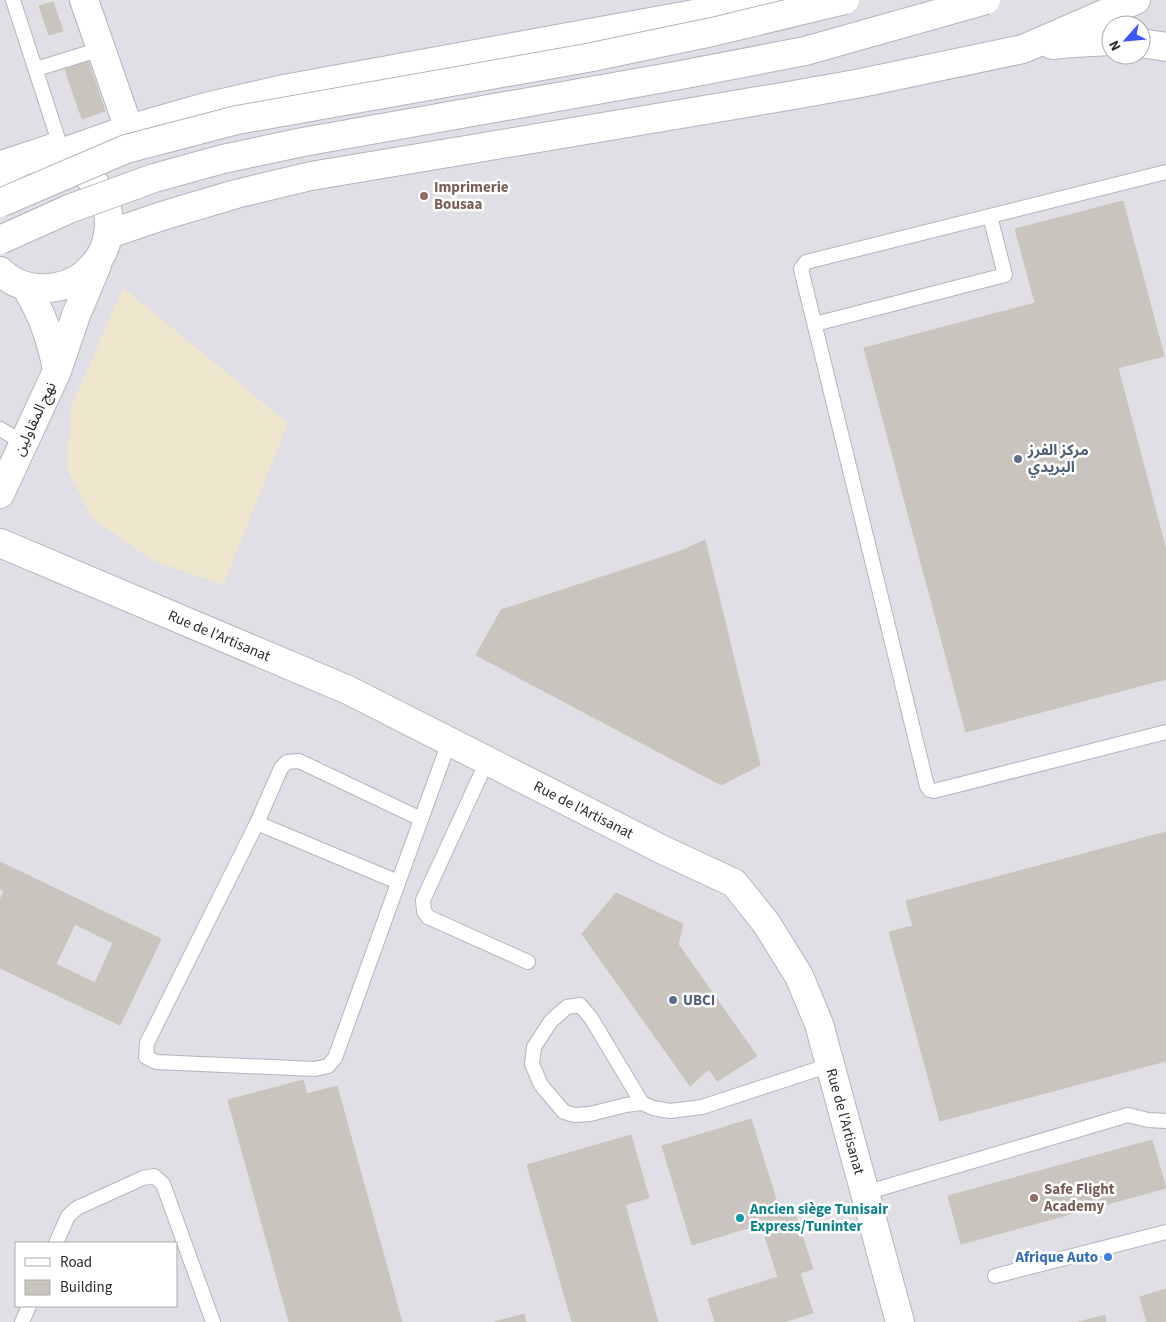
<svg xmlns="http://www.w3.org/2000/svg" width="1166" height="1322" font-family="'Source Sans 3','Noto Sans Arabic',sans-serif">
<rect width="100%" height="100%" fill="#eee8de"/>
<path fill="#e1dfe6" fill-rule="evenodd" d="M0,0H1166V1322H0ZM1111,25H1141V55H1111ZM16,1243H176V1306H16Z"/>
<path fill="#efe6ce" d="M123,288L288,423L223,585L152,560L92,518L67,469L71,407Z"/>
<g fill="#c9c5be" stroke="#c9c4b8" fill-rule="evenodd">
<path d="M53,2L63,31L49,35L39,6Z"/>
<path d="M88,61L105,111L82,119L65,69Z"/>
<path d="M1123,201L1164,356L1118,368L1166,550V679L966,732L864,348L1035,303L1015,229Z"/>
<path d="M705,540L760,765L721,785L476,655L501,610L681,551Z"/>
<path d="M1166,832V1061L940,1121L889,932L913,926L906,901Z"/>
<path d="M0,862L161,939L120,1025L0,968V900L4,891L0,889ZM75,924L113,943L95,983L56,964Z"/>
<path d="M616,893L683,924L678,944L757,1056L717,1081L709,1069L690,1086L582,934Z"/>
<path d="M303,1080L307,1094L337,1086L402,1322H289L228,1100Z"/>
<path d="M751,1119L780,1212L793,1208L813,1269L800,1273L813,1313L784,1322H715L708,1299L778,1277L761,1224L692,1245L662,1146Z"/>
<path d="M631,1135L649,1198L545,1227L527,1165Z"/>
<path d="M1152,1140L1166,1188L961,1244L948,1196Z"/>
<path d="M625,1205L658,1322H572L545,1227Z"/>
<path d="M1166,1289V1322H1147L1140,1297Z"/>
<path d="M524,1314L526,1322H494Z"/>
<path d="M1105,1315L1106,1322H1079Z"/>
</g>
<g fill="none" stroke-linecap="round" stroke-linejoin="round">
<g stroke="#b2b4bf" stroke-width="16">
<g id="lane">
<path d="M36,69L101,49"/>
<path d="M0,158L58,139L13,0"/>
<path d="M1166,172L806,262L801,269L927,786L930,790L934,791L1166,732"/>
<path d="M815,324L1005,275L990,216"/>
<path d="M0,429L24,443"/>
<path d="M487,761L423,900L424,911L428,917L528,962"/>
<path d="M257,823L147,1043L146,1057L156,1062L315,1069L328,1066L335,1058L449,742"/>
<path d="M398,882L257,823L281,768L287,762L299,761L421,819"/>
<path d="M642,1103L591,1018L580,1005L567,1007L551,1021L534,1047L532,1064L541,1085L564,1112L575,1115L590,1114L626,1105L642,1103L653,1108L670,1111L702,1107L830,1065"/>
<path d="M865,1193L1128,1115L1148,1120L1166,1121"/>
<path d="M56,1243L68,1216L77,1208L143,1178L154,1176L163,1184L213,1322"/>
<path d="M995,1276L1166,1232"/>
<path d="M22,1322L29,1306"/>
</g>
</g>
<g stroke="#b2b4bf" stroke-width="30">
<g id="street">
<path d="M84,0L129,129"/>
<path d="M1141,43L1166,47"/>
<path d="M1052,45L1073,43L1111,41"/>
<path d="M47,158L129,129L206,107L284,89L771,0"/>
<path d="M0,175C9,168 19,162 30,159C72,151 110,185 109,226C108,242 103,256 92,267C82,278 71,285 56,287C36,291 15,286 0,271"/>
<path d="M109,234L162,216L236,194L311,176L788,96L861,83L1023,49L1136,0"/>
<path d="M26,287C43,316 50,336 57,369"/>
<path d="M0,494L57,371L76,315L97,265"/>
<path id="s1" d="M0,543L348,690L663,850L734,883L766,923L799,976L819,1024L900,1322"/>
</g>
</g>
<use href="#lane" stroke="#fff" stroke-width="14"/>
<use href="#street" stroke="#fff" stroke-width="28"/>
<g stroke="#b2b4bf" stroke-width="30" stroke-linecap="butt">
<g id="secondary-bridge">
<path d="M0,203L126,149L237,120L587,58L712,32L845,0"/>
<path d="M0,240L69,209L154,178L223,159L303,142L670,77L805,51L986,0"/>
</g>
</g>
<use href="#secondary-bridge" stroke="#fff" stroke-width="28"/>
</g>
<g fill="#8d6e63" stroke="#fff" stroke-width="2">
<circle cx="424" cy="196" r="5"/>
<circle cx="1034" cy="1198" r="5"/>
</g>
<g fill="#5c6f8a" stroke="#fff" stroke-width="2">
<circle cx="1018" cy="459" r="5"/>
<circle cx="673" cy="1000" r="5"/>
</g>
<circle fill="#0f9aa8" stroke="#fff" stroke-width="2" cx="740" cy="1218" r="5"/>
<circle fill="#3f7fe0" stroke="#fff" stroke-width="2" cx="1108" cy="1257" r="5"/>
<g text-anchor="middle" dominant-baseline="central" stroke-width="5" stroke-linejoin="round" paint-order="stroke">
<g font-size="15" font-weight="bold" fill="#785e54" stroke="#fff" text-anchor="start">
<text x="434" y="187">Imprimerie<tspan x="434" dy="17">Bousaa</tspan></text>
<text x="1044" y="1189">Safe Flight<tspan x="1044" dy="17">Academy</tspan></text>
</g>
<g font-size="15" fill="#2c2c2c" stroke="#fff">
<text transform="translate(35 419) rotate(-65)">نهج المقاولين</text>
<text stroke="none"><textPath href="#s1" startOffset="238">Rue de l'Artisanat</textPath></text>
<text stroke="none"><textPath href="#s1" startOffset="642">Rue de l'Artisanat</textPath></text>
<text stroke="none"><textPath href="#s1" startOffset="1076">Rue de l'Artisanat</textPath></text>
</g>
<g font-size="15" font-weight="bold" fill="#4e5e75" stroke="#fff" text-anchor="start">
<text x="1028" y="450">مركز الفرز<tspan x="1028" dy="17">البريدي</tspan></text>
<text x="683" y="1000">UBCI</text>
</g>
<g font-size="15" font-weight="bold" fill="#0d838f" stroke="#fff" text-anchor="start">
<text x="750" y="1209">Ancien siège Tunisair<tspan x="750" dy="17">Express/Tuninter</tspan></text>
</g>
<g font-size="15" font-weight="bold" fill="#366cbe" stroke="#fff" text-anchor="end">
<text x="1098" y="1257">Afrique Auto</text>
</g>
</g>
<rect x="15" y="1242" width="162" height="65" fill="#ffffff" stroke="#ababab"/>
<rect x="25" y="1258" width="25" height="8" fill="#ffffff" stroke="#ababab"/>
<text x="60" y="1267" font-size="15" fill="#2c2c2c">Road</text>
<rect x="25" y="1280" width="25" height="15" fill="#c9c5be" stroke="#ababab"/>
<text x="60" y="1292" font-size="15" fill="#2c2c2c">Building</text>
<g transform="translate(1126 40) rotate(243)"><circle r="24" fill="#ffffff" stroke="#ababab"/>
<path d="M0-4L9 19L0 12L-9 19Z" fill="#3e58fb"/>
<text y="-8" font-size="14" font-weight="bold" text-anchor="middle" fill="#2c2c2c">N</text>
</g>
</svg>
